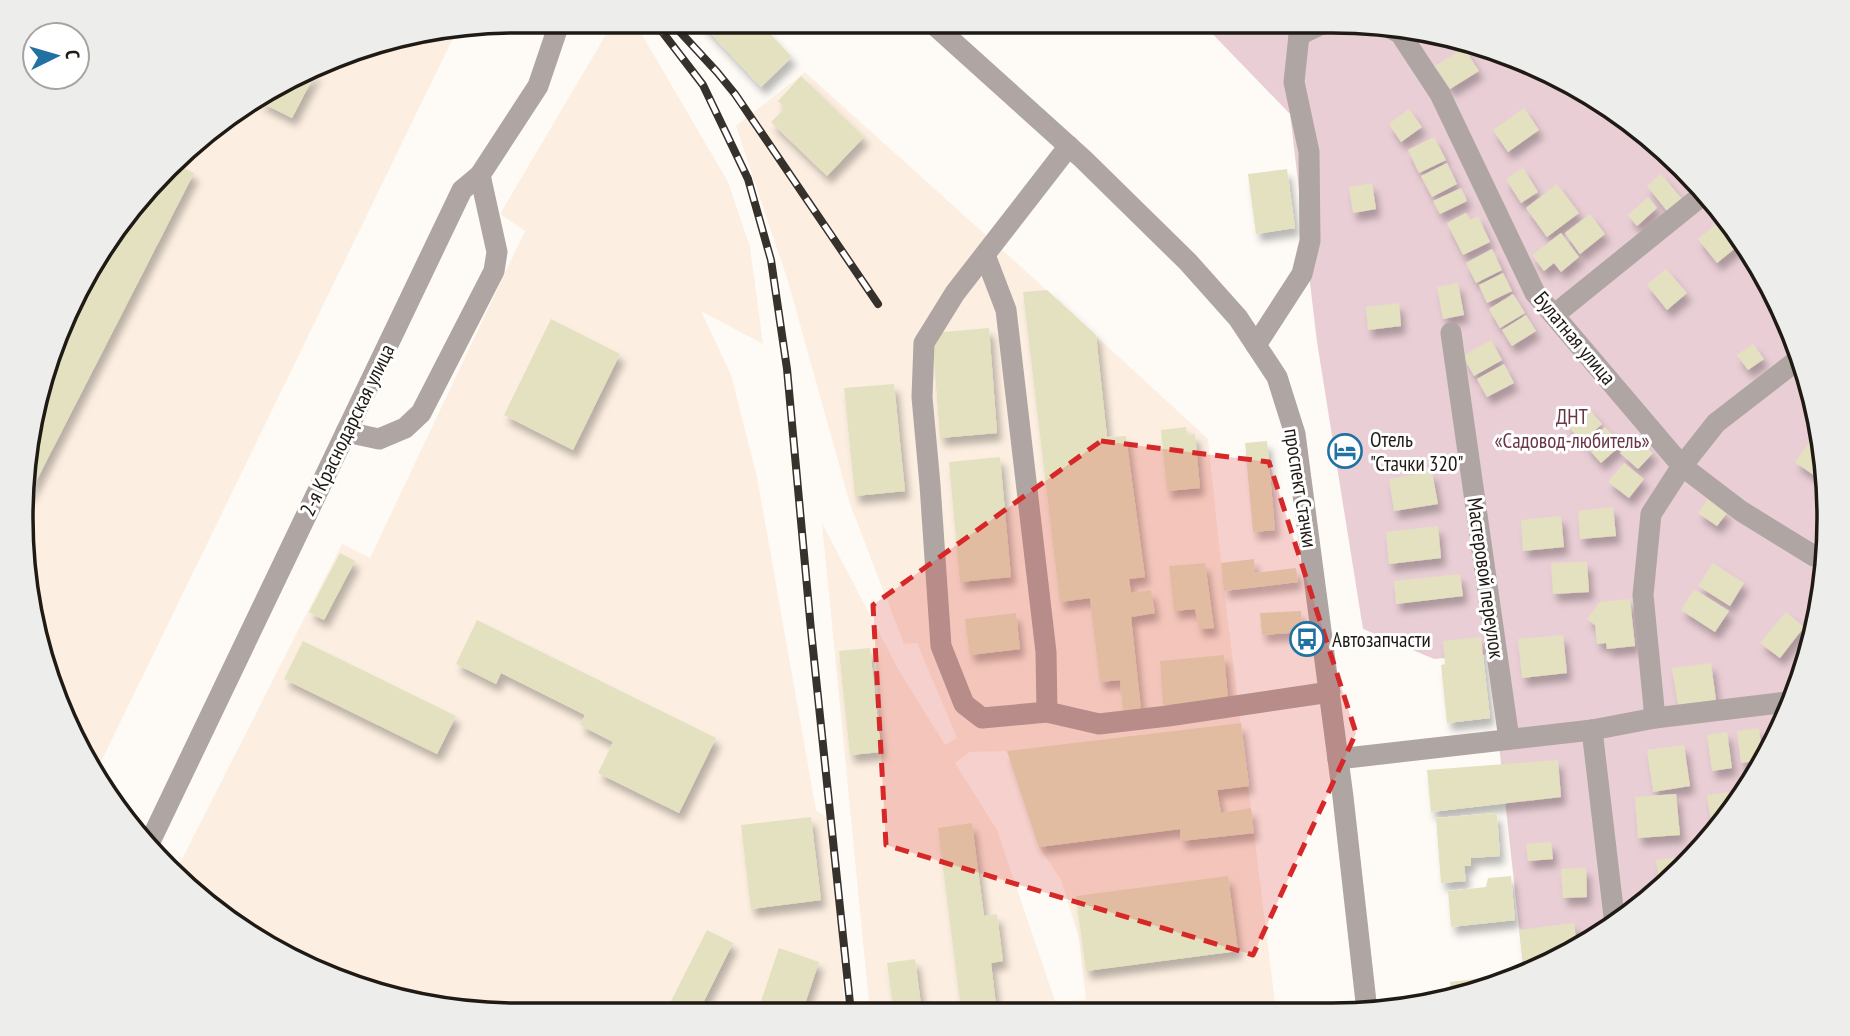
<svg xmlns="http://www.w3.org/2000/svg" width="1850" height="1036" font-family="'PT Sans Narrow',sans-serif">
<defs>
<filter id="shadow"><feDropShadow dx="4.5" dy="8" stdDeviation="3.5" flood-color="#0004"/></filter>
</defs>
<rect width="100%" height="100%" fill="#fefbf7"/>
<g fill="#fceee0" fill-rule="evenodd">
<path d="M614,21H634L728,182L750,247L763,344L701,311L731,375L757,477L816,810L830,820L844,1000L839,1013L486,1014L359,989L269,948L176,871L342,544L370,558L525,231L500,214Z"/>
<path d="M447,33L454,36L97,770L59,708L22,550L38,389L105,242L216,123L359,47Z"/>
<path d="M805,72L1019,265L1208,439L1223,581L1276,1011L870,1013L822,523L897,667L945,745L957,738L917,643L904,644L850,504L788,281L736,126ZM1007,751L1039,847L1061,880L1079,938L1086,1000L1055,1001L997,830L955,763L970,752Z"/>
</g>
<path fill="#e9ced5" d="M1201,22H1364L1461,38L1581,88L1660,145L1727,216L1778,299L1812,390L1828,486L1825,583L1802,678L1762,767L1684,869L1608,931L1524,973L1489,654L1434,659L1363,629L1317,342L1290,114Z"/>
<g fill="#e4e1c0" filter="url(#shadow)">
<path d="M699,21H758L792,57L761,87Z"/>
<path d="M1464,48L1479,71L1450,89L1435,66Z"/>
<path d="M317,70L292,118L258,101Z"/>
<path d="M801,76L864,137L827,176L771,122L785,108L778,101Z"/>
<path d="M1524,108L1539,130L1508,152L1493,130Z"/>
<path d="M1409,109L1422,127L1401,142L1389,124Z"/>
<path d="M1434,137L1446,160L1419,173L1408,150Z"/>
<path d="M1447,163L1457,184L1432,197L1421,176Z"/>
<path d="M177,165L194,173L27,499L38,389L105,242Z"/>
<path d="M1523,168L1538,192L1521,203L1506,179Z"/>
<path d="M1287,169L1295,228L1256,234L1248,174Z"/>
<path d="M1661,174L1682,199L1667,211L1647,186Z"/>
<path d="M1372,183L1376,209L1353,213L1349,187Z"/>
<path d="M1557,184L1579,213L1547,237L1526,208Z"/>
<path d="M1461,188L1467,201L1440,214L1433,201Z"/>
<path d="M1648,197L1657,208L1637,226L1628,215Z"/>
<path d="M1466,213L1470,220L1478,216L1490,242L1463,255L1447,223Z"/>
<path d="M1590,214L1605,234L1580,254L1565,233Z"/>
<path d="M1719,222L1738,246L1717,263L1698,239Z"/>
<path d="M1561,233L1579,257L1561,272L1554,263L1544,271L1532,255Z"/>
<path d="M1492,249L1502,270L1476,283L1466,263Z"/>
<path d="M1666,269L1687,293L1667,310L1647,285Z"/>
<path d="M1503,273L1512,291L1487,303L1479,285Z"/>
<path d="M1458,283L1464,315L1443,319L1437,287Z"/>
<path d="M1047,290L1096,335L1107,437L1126,436L1145,577L1129,579L1131,593L1151,590L1155,613L1131,617L1141,709L1123,711L1120,680L1100,682L1090,598L1060,602L1023,292Z"/>
<path d="M1513,294L1525,313L1500,328L1489,309Z"/>
<path d="M1399,303L1401,326L1368,330L1366,307Z"/>
<path d="M1526,315L1536,331L1512,346L1502,330Z"/>
<path d="M551,319L620,354L573,450L504,415Z"/>
<path d="M989,328L997,433L940,438L932,333Z"/>
<path d="M1491,340L1502,360L1474,376L1463,356Z"/>
<path d="M1753,344L1764,359L1748,370L1737,355Z"/>
<path d="M1504,364L1514,383L1487,397L1477,379Z"/>
<path d="M894,384L905,491L855,496L844,388Z"/>
<path d="M1587,407L1602,424L1582,442L1567,425Z"/>
<path d="M1186,427L1187,435L1195,434L1200,488L1167,491L1161,430Z"/>
<path d="M1605,427L1621,445L1601,463L1585,445Z"/>
<path d="M1635,437L1653,453L1638,469L1620,453Z"/>
<path d="M1812,438L1821,444L1826,475L1822,481L1795,462Z"/>
<path d="M1267,441L1275,530L1253,532L1245,443Z"/>
<path d="M1000,457L1011,577L960,582L949,462Z"/>
<path d="M1624,463L1644,479L1629,498L1608,482Z"/>
<path d="M1432,472L1438,504L1394,511L1389,479Z"/>
<path d="M1708,499L1727,513L1717,526L1698,513Z"/>
<path d="M1613,507L1616,536L1580,539L1578,511Z"/>
<path d="M1561,516L1564,547L1523,551L1521,520Z"/>
<path d="M1438,526L1441,558L1389,564L1386,532Z"/>
<path d="M340,553L355,561L324,620L309,612Z"/>
<path d="M1254,559L1255,573L1296,568L1298,582L1224,591L1221,563Z"/>
<path d="M1587,562L1589,592L1553,594L1551,563Z"/>
<path d="M1205,563L1214,628L1199,629L1195,609L1174,611L1169,566Z"/>
<path d="M1713,563L1744,583L1730,606L1698,586Z"/>
<path d="M1460,574L1463,596L1396,604L1394,581Z"/>
<path d="M1694,589L1729,611L1715,632L1681,610Z"/>
<path d="M1630,599L1635,646L1607,649L1606,643L1597,644L1595,625L1587,619L1600,602Z"/>
<path d="M1301,611L1302,632L1262,635L1260,613Z"/>
<path d="M1786,612L1804,627L1780,658L1760,643Z"/>
<path d="M1016,613L1020,649L970,655L965,619Z"/>
<path d="M477,620L716,738L679,813L598,773L613,742L580,725L585,715L501,673L496,684L456,664Z"/>
<path d="M1563,635L1567,673L1522,678L1518,639Z"/>
<path d="M1481,637L1490,718L1447,723L1441,665L1445,664L1443,641Z"/>
<path d="M303,641L456,716L437,754L284,679Z"/>
<path d="M870,648L881,752L850,755L839,651Z"/>
<path d="M1809,649L1803,675L1795,668Z"/>
<path d="M1224,655L1228,699L1163,705L1160,661Z"/>
<path d="M1711,663L1716,700L1678,705L1672,668Z"/>
<path d="M1241,723L1249,786L1217,790L1221,813L1251,808L1254,833L1181,841L1180,829L1039,847L1007,751Z"/>
<path d="M1759,728L1763,760L1741,763L1737,731Z"/>
<path d="M1727,732L1732,768L1712,771L1707,735Z"/>
<path d="M1684,745L1690,786L1653,792L1647,750Z"/>
<path d="M1558,760L1561,797L1431,812L1427,770Z"/>
<path d="M1736,791L1738,799L1721,820L1711,822L1707,795Z"/>
<path d="M1676,794L1680,835L1638,838L1635,797Z"/>
<path d="M1497,813L1500,856L1471,858V866H1464L1466,881L1441,883L1436,818Z"/>
<path d="M811,817L821,900L751,909L741,825Z"/>
<path d="M972,823L984,916L997,914L1003,961L991,963L996,1005L961,1009L938,828Z"/>
<path d="M1551,842L1553,859L1528,861L1526,844Z"/>
<path d="M1695,855L1684,869L1660,888L1656,860Z"/>
<path d="M1586,868L1587,897L1563,898L1561,869Z"/>
<path d="M1228,876L1238,951L1086,971L1076,896Z"/>
<path d="M1511,876L1515,920L1451,927L1448,891L1486,887L1488,878Z"/>
<path d="M1574,923L1577,947L1553,958L1523,962L1519,930Z"/>
<path d="M707,930L733,943L698,1013H665Z"/>
<path d="M779,948L819,962L802,1013H757Z"/>
<path d="M915,959L922,1012L894,1013L887,963Z"/>
<path d="M1483,978L1485,990L1452,998L1450,982Z"/>
</g>
<g fill="none" stroke-linecap="round" stroke-linejoin="round">
<g stroke="#afa5a2" stroke-width="21">
<path d="M931,22L1083,159L1188,262L1238,318L1277,377L1295,434L1343,797L1367,1011"/>
<path d="M1386,26L1400,33L1440,94L1535,293L1682,466L1741,511L1814,556"/>
<path d="M1299,35L1326,22"/>
<path d="M1069,146L955,293L924,343L922,397L930,485L941,646L964,704L982,718L1047,712L1099,724L1168,716L1330,692"/>
<path d="M985,255L1006,310L1046,652L1047,712"/>
<path d="M1554,315L1705,193"/>
<path d="M1451,333L1509,739"/>
<path d="M1256,345L1302,274L1310,241L1309,152L1294,82L1299,35"/>
<path d="M346,432L379,439L405,428L421,413L494,271L497,252L480,175"/>
<path d="M1655,718L1643,595L1651,514L1682,466L1716,423L1800,358"/>
<path d="M1592,730L1615,925"/>
<path d="M1338,759L1592,730L1655,718L1787,702L1788,710"/>
<path d="M147,848L462,190L480,175L538,86L560,21"/>
</g>
<g stroke="#37312c" stroke-width="8">
<g id="rail">
<path d="M654,21L703,85L748,179L771,260L787,369L811,630L851,1013"/>
<path d="M670,21L717,72L735,94L878,304"/>
</g>
</g>
<use href="#rail" stroke="#fff" stroke-width="5" stroke-dasharray="16" stroke-linecap="butt"/>
</g>
<path fill="#d62828" fill-opacity="0.2" stroke="#d62828" stroke-width="5" stroke-dasharray="14 9" stroke-linejoin="round" d="M1101,441L1269,462L1356,733L1253,955L886,845L873,605Z"/>
<defs>
<g id="hotel-ring" transform="scale(1.75)"><circle r="9.5" fill="#fff" stroke="#2172a3" stroke-width="1.5"/><path d="M-6-4.5h1.5V1H6V5H4.5V3h-9V5H-6ZM-4 0a1.8 1.8 0 1 1 3.6 0ZM.5 0V-2.5h3Q6-2.5 6 0Z" fill="#2172a3"/></g>
<g id="bus-ring" transform="scale(1.75)"><circle r="9.5" fill="#fff" stroke="#2172a3" stroke-width="1.5"/><path d="M-5-6H5V4H4V6H2V4H-2V6H-4V4H-5ZM-3.5-4V0h7V-4ZM-3.5 1.2v1.5H-2V1.2ZM2 1.2v1.5H3.5V1.2Z" fill="#2172a3"/></g>
</defs>
<g fill-rule="evenodd">
<use href="#hotel-ring" x="1345" y="451"/>
<use href="#bus-ring" x="1307" y="639"/>
</g>
<g text-anchor="middle" dominant-baseline="central" stroke-width="6" stroke-linejoin="round" paint-order="stroke">
<g font-size="21" fill="#201a14" stroke="#fff">
<text transform="translate(1575 338) rotate(50)">Булатная улица</text>
<text transform="translate(347 430) rotate(-64)">2-я Краснодарская улица</text>
<text transform="translate(1301 488) rotate(81)">проспект Стачки</text>
<text transform="translate(1486 578) rotate(82)">Мастеровой переулок</text>
</g>
<g font-size="21" fill="#683647" stroke="#fff">
<text x="1572" y="416">ДНТ<tspan x="1572" dy="24">«Садовод-любитель»</tspan></text>
</g>
<g font-size="21" fill="#201a14" stroke="#fff" text-anchor="start">
<text x="1370" y="439">Отель<tspan x="1370" dy="24">"Стачки 320"</tspan></text>
<text x="1332" y="639">Автозапчасти</text>
</g>
</g>
<path d="M0 0H1850V1036H0ZM518 33H1332A485 485 0 0 1 1817 518V518A485 485 0 0 1 1332 1003H518A485 485 0 0 1 33 518V518A485 485 0 0 1 518 33Z" fill="#ededec" fill-rule="evenodd"/>
<path fill="none" stroke="#201a14" stroke-width="3.5" d="M518 33H1332A485 485 0 0 1 1817 518V518A485 485 0 0 1 1332 1003H518A485 485 0 0 1 33 518V518A485 485 0 0 1 518 33Z"/>
<g transform="translate(56 56) rotate(85)"><circle r="33" fill="#ffffff" stroke="#a6a3a1" stroke-width="2"/>
<path d="M0-5L12 26L0 18L-12 26Z" fill="#2172a3"/>
<text y="-10" font-size="19" font-weight="bold" text-anchor="middle" fill="#201a14">С</text>
</g>
</svg>
